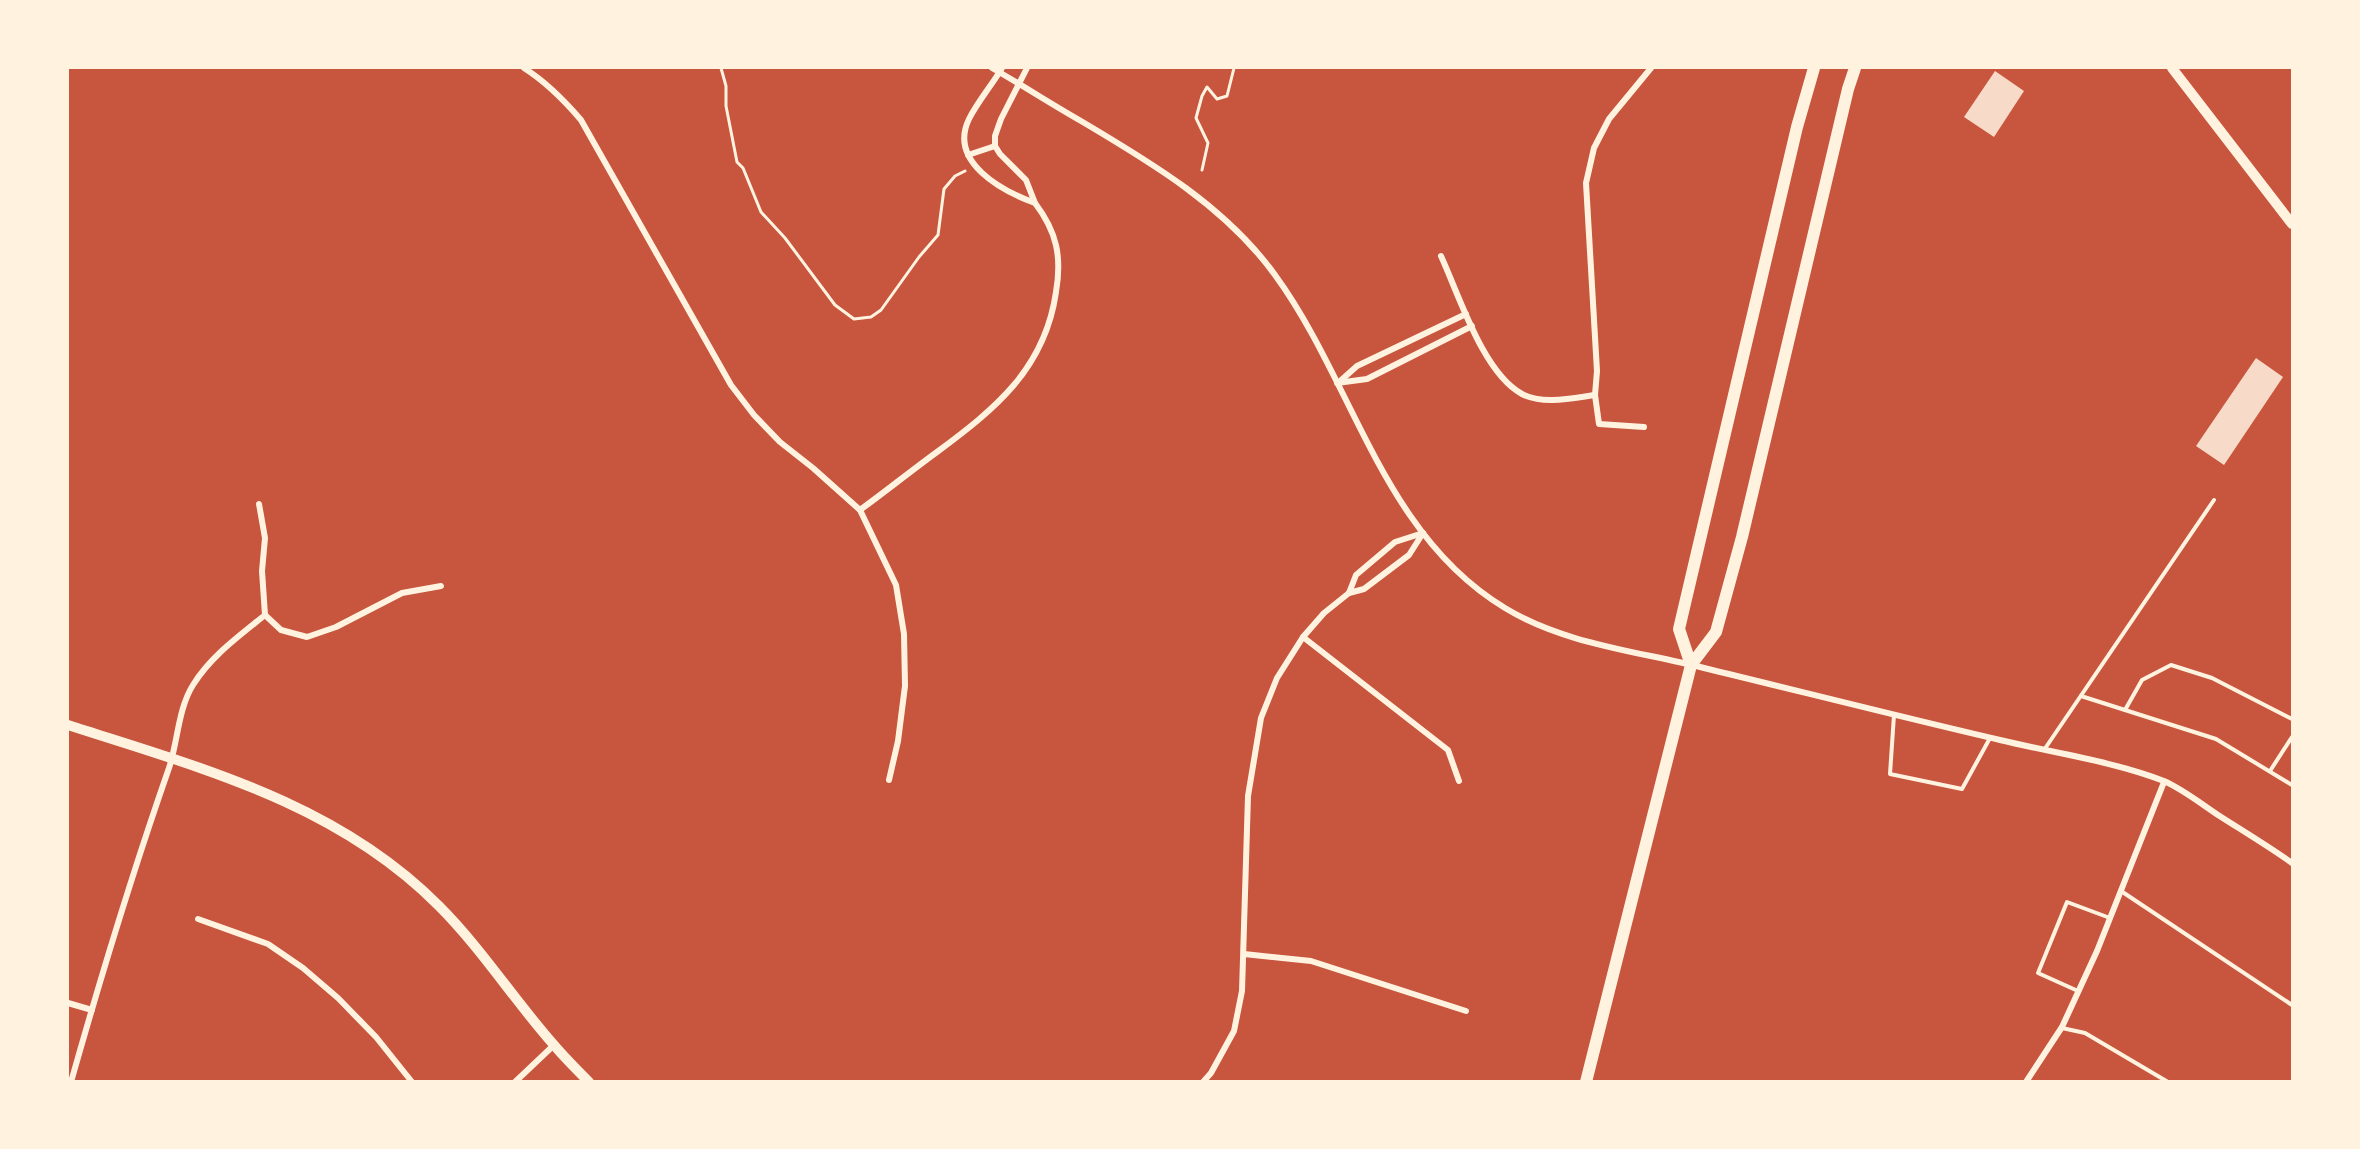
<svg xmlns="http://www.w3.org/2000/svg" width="2360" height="1149" font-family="'Exo 2',sans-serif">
<rect width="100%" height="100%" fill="#c8553d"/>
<g fill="#f7dbc8">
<path d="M1995,71L2024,91L1994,137L1964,117Z"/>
<path d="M2256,358L2283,377L2224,465L2196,446Z"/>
</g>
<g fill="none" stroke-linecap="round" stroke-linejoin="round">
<g stroke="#fff3e0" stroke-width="3">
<path d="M721,68L726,86V106L737,162L743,168L761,212L785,238L835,305L854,319L871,317L881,310L919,257L938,235L944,189L955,176L965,171"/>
<path d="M1202,170L1208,143L1196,118L1202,96L1207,87L1217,99L1227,96L1234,68"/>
</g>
<g stroke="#fff3e0" stroke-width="4">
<path d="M2081,696L2216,739L2292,785"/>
<path d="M2125,710L2142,680L2171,665L2212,678L2292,719"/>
<path d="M1894,715L1890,774L1962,789L1990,738"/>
<path d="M2044,750L2214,500"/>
<path d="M2270,771L2292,737"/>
<path d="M2121,891L2292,1005"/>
<path d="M2078,991L2038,973L2067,902L2110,918"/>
<path d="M2062,1028L2085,1033L2168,1082"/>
</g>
<g stroke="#fff3e0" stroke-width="6">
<path d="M524,68C546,82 564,100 581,120L731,385L754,415L780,442L813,468L860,510L896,585L904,634L905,686L898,741L889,780"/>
<path d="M992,68C1022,85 1051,104 1081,121C1152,163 1226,207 1275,275C1354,383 1382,534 1505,608C1564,644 1637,651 1704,668C1803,692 1901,717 2000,740C2054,753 2112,761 2164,781C2184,790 2200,803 2218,815C2243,831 2268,846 2292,863"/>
<path d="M1002,68C992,85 978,101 969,119C948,162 1002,191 1035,203L1026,180L1000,154L995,146V136L1001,119L1027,68"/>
<path d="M968,155L995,146"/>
<path d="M1441,256C1459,295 1483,373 1522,394C1543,405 1573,398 1595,395"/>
<path d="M1337,383L1367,379L1472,326"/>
<path d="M1338,383L1357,366L1466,314"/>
<path d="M1644,427L1599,424L1595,395L1597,371L1586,183L1594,148L1609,119L1651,68"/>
<path d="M259,504L265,538L262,571L265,615L281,630L307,637L336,627L402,593L441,586"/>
<path d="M860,510C886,491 911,471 937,452C995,409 1045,369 1056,292C1062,257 1057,232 1035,203"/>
<path d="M1349,593L1364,589L1409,555L1423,533"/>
<path d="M1303,637L1448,750L1459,781"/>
<path d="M198,919L268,944L303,968L338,998L376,1037L412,1082"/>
<path d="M1244,954L1311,961L1466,1011"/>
<path d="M68,1003L92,1010"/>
<path d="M71,1082C101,976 133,871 169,768C178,741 178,709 193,685C211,656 239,636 265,615"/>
<path d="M515,1082L554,1045"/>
<path d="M1203,1082L1211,1073L1234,1031L1242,991L1248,796L1261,718L1277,678L1303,637L1324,613L1349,593L1356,575L1395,542L1423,533"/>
<path d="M2026,1082L2062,1027L2097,951L2164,782"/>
</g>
<g stroke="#fff3e0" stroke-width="10">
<path d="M2172,68L2292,224"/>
<path d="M68,725C201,768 337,803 439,906C482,949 514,1000 554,1045C565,1058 577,1070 589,1082"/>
</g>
<g stroke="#fff3e0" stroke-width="12">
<path d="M1691,665L1679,629L1797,127L1814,68"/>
<path d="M1586,1082L1691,665L1716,632L1742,537L1848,89L1855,68"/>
</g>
</g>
<rect width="2360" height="1149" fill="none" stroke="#fff3e0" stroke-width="138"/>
</svg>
